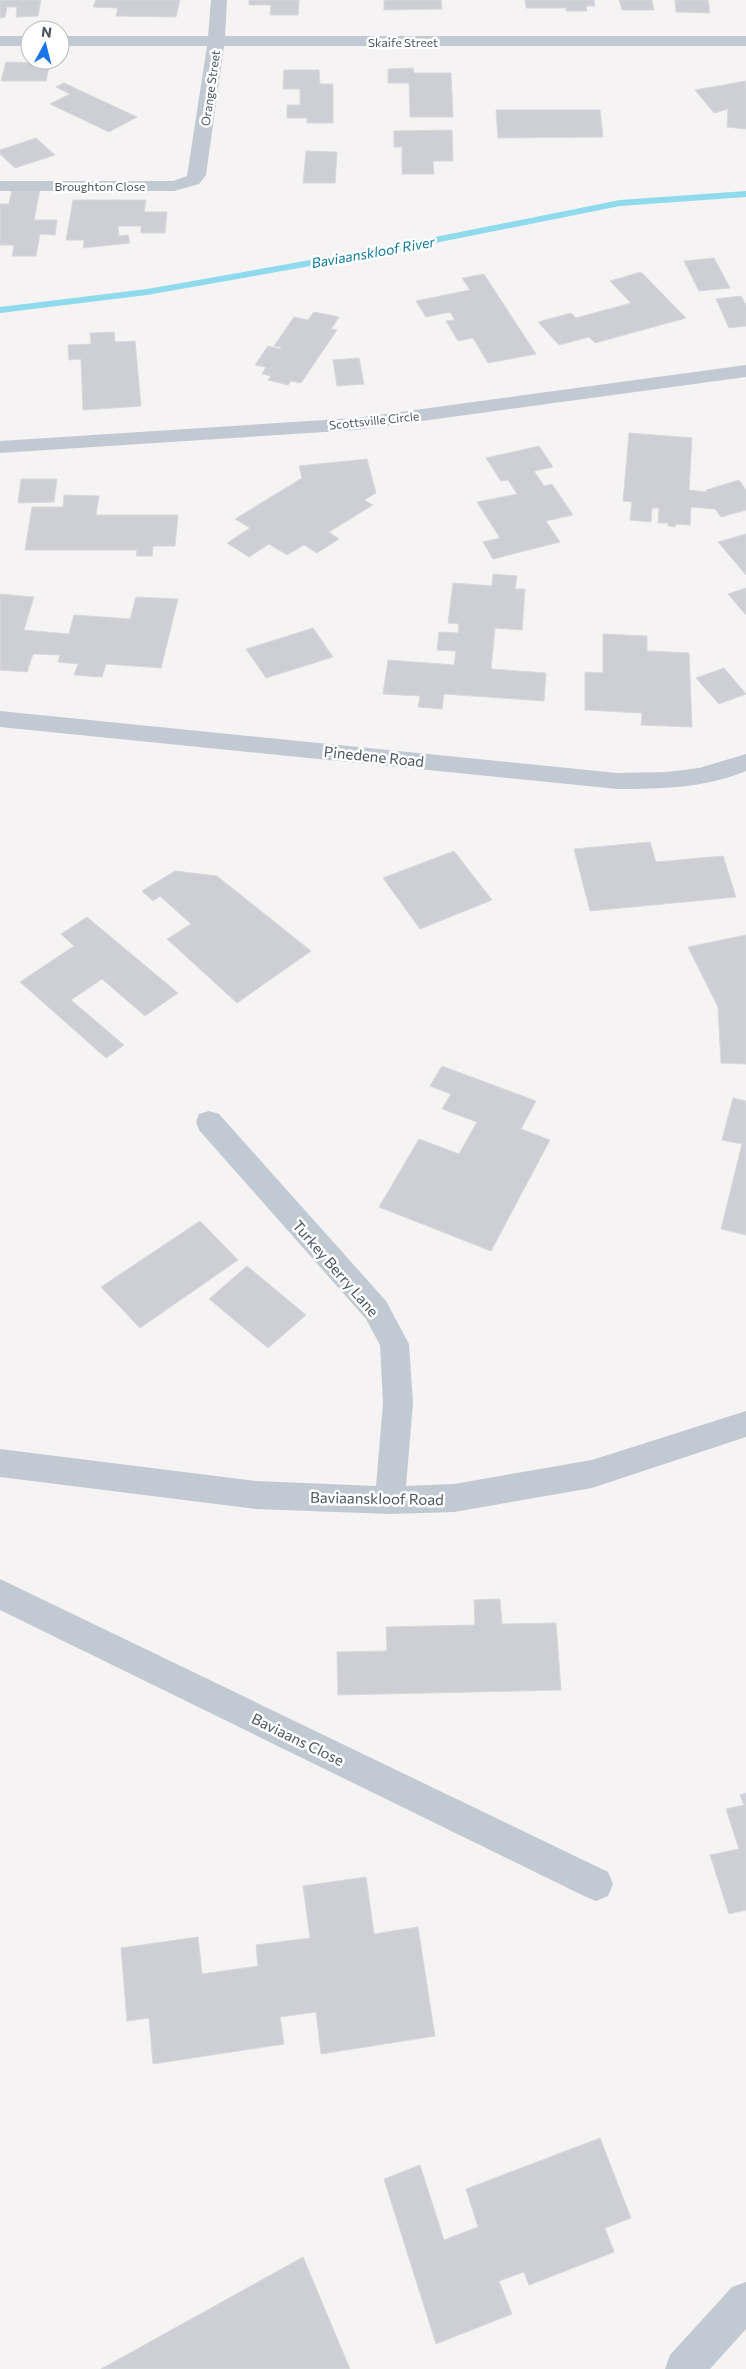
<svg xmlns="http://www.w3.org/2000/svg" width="746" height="2369" font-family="Commissioner,sans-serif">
<rect width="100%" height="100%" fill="#f5f3f3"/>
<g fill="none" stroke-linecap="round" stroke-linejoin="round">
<path fill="#90daee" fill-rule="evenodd" d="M746,191V197L620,206L395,251L147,295L0,313V307L147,289L395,245L620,200Z"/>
</g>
<g fill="#cdcfd5" stroke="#d7d9de">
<path d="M0,0H41L38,16L16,17L17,7H7L5,17L0,18Z"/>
<path d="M96,0H180L176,17L116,16L118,8L93,7Z"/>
<path d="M249,0H299L298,15H270L271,5H249Z"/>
<path d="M384,0H441L442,9L384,10Z"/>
<path d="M525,0H594L595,6H586L587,11H566V8H526Z"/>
<path d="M619,0H652L654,10H622Z"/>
<path d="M675,0H708L710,13L676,12Z"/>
<path d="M6,62L50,63L46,81H1Z"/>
<path d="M413,68L414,73H451L453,117H410L409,83H388V69Z"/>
<path d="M284,70H319L320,84H333V123H307V118H287V105H300V89H283Z"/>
<path d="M746,81V129L727,127L728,109L714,113L695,90Z"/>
<path d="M64,83L137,117L109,132L50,104L70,94L56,87Z"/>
<path d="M496,110H600L603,137L498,138Z"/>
<path d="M452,130L453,161H433L434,174H402V147H394V131Z"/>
<path d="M36,138L55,155L15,168L0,154V150Z"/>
<path d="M306,151L337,152L335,183H303Z"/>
<path d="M12,189H40L34,220H57L55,235L40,234L36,256H12L14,245H0V204H9Z"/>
<path d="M73,200H146L144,212H167L165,233H141V226H118L119,236L128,235L130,243L83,248L84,240H66Z"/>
<path d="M714,258L730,288L699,291L684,261Z"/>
<path d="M641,272L686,318L595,343L589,337L559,345L538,322L571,313L576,318L631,303L610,281Z"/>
<path d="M484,274L493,288L536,354L488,363L473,338L458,341L446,321L455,320L450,312L426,317L416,301L470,290L462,278Z"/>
<path d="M741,296L746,305V326L729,328L716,299Z"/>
<path d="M314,312L339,317L331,329L337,330L301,383L291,381L288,385L268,380L271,376L262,374L266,367L255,365L268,346L280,349L281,347L274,346L294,317L308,320Z"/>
<path d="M114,332L115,342L135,341L141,406L83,410L81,359L69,360L68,345L91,344L90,333Z"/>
<path d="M359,358L364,384L337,386L333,360Z"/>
<path d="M629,433L692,438L689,490L708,492L706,490L739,480L746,490V510L721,517L715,509L691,507L690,525L676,524L675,527L668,526V523H658L659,508H652L651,522L630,520L632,502L623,501Z"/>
<path d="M539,446L553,467L534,471L544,486L552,484L573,515L546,521L560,542L493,559L483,542L500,538L477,502L517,494L508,480L501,481L486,458Z"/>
<path d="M367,459L376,493L364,500L373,505L329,532L339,539L317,553L304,545L287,555L269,544L249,557L227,543L250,528L235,519L302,478L299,466Z"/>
<path d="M21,479H57L54,502L18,503Z"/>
<path d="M64,495L99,496L96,515H178L175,546H153L152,556H136L137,550H25L32,507H63Z"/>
<path d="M746,534V575L718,542Z"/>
<path d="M493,574L517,576L515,589H525L522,630L495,628L491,669L546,673L544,701L444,694L442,709L418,707L420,696L383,694L388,660L454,665L456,651L437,650L439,632L458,633L459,624L448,623L453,583L492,586Z"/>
<path d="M746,588V614H745L728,594Z"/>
<path d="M0,594L34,597L24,630L69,634L74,615L130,619L136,597L178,599L161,668L106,664L102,677L74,675L78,664L58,662L60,655L33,654L27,672L0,670Z"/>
<path d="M313,628L333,657L266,678L246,649Z"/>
<path d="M603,634L647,636V651L689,653L692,727L641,725L642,713L585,710V672L603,673Z"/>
<path d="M724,668L746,694L719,704L696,678Z"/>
<path d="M650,842L656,862L723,856L736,897L590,911L574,849Z"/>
<path d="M454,851L492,900L420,929L383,878Z"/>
<path d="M175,871L217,876L311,951L237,1003L167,939L191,924L160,896L153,901L142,891Z"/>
<path d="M87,917L178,993L145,1016L102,979L71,1000L124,1045L106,1058L20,982L74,946L61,934Z"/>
<path d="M746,935V1064L721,1063L718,1007L688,947Z"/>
<path d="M442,1066L536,1101L521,1129L550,1140L491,1251L379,1207L419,1139L459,1154L477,1122L442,1109L451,1094L430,1086Z"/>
<path d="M733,1098L746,1101V1235L721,1229L742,1144L722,1140Z"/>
<path d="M200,1221L238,1260L140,1328L101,1287Z"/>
<path d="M247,1266L306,1315L268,1348L209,1299Z"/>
<path d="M500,1599L502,1624L556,1623L561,1690L338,1695L337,1652L387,1651L386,1627L475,1625L474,1600Z"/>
<path d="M746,1793V1910L729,1914L710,1855L739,1849L726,1809L744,1805L740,1795Z"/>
<path d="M366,1877L374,1934L418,1927L435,2036L321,2054L316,2012L280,2017L284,2044L153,2064L149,2018L127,2021L121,1948L198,1937L202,1974L258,1966L256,1945L310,1938L303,1886Z"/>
<path d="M600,2138L631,2218L605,2228L614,2252L529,2285L524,2272L499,2281L512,2314L436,2344L384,2179L420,2165L444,2240L478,2227L466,2189Z"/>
<path d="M303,2257L350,2369H101Z"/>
</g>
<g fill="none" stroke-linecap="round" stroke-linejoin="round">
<g fill="#c1cad2" fill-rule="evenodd">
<path d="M211,0H227L225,36H746V46H224L206,175L199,184L174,191H0V181H173L187,176L207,46H60V36H208Z"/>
<rect x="0" y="36" width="30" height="10"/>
<path d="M746,365V377L356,430L0,453V441L356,418Z"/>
<path d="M0,711L617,773L667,772L699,768L746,754V771C705,788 661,789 617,789L0,727Z"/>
<path d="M209,1111L219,1114L386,1301L409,1344L413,1403L406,1486L454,1484L592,1460L746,1411V1437L592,1488L454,1512L390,1514L256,1509L0,1477V1449L256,1481L376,1486L383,1403L380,1345L366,1319L199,1130L196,1122L199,1114Z"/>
<path d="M0,1579L608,1872L613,1884L608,1896L596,1901L584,1896L0,1610Z"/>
<path d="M746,2282V2329L710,2369H665L670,2355L732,2287Z"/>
</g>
</g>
<g text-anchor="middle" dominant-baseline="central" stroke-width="5" stroke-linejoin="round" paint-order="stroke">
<g font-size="12" fill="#4a5661" stroke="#fff">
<text x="403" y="42">Skaife Street</text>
<text transform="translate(210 88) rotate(-82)">Orange Street</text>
<text x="100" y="186">Broughton Close</text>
<text transform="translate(374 420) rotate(-6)">Scottsville Circle</text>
</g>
<g font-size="14" font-style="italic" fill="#0c7c9b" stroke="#fff">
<text transform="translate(373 252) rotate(-10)">Baviaanskloof River</text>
</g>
<g font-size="15" fill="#4a5661" stroke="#fff">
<text transform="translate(374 756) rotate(6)">Pinedene Road</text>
<text transform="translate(336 1268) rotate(49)">Turkey Berry Lane</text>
<text transform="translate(377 1498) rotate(1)">Baviaanskloof Road</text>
<text transform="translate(298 1739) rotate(26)">Baviaans Close</text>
</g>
</g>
<g transform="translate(45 45) rotate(7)"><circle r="24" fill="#ffffff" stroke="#b7bbc0"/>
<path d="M0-4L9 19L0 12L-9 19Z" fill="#1a73e8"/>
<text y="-8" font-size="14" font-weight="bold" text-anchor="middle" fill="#4a5661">N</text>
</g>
</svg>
